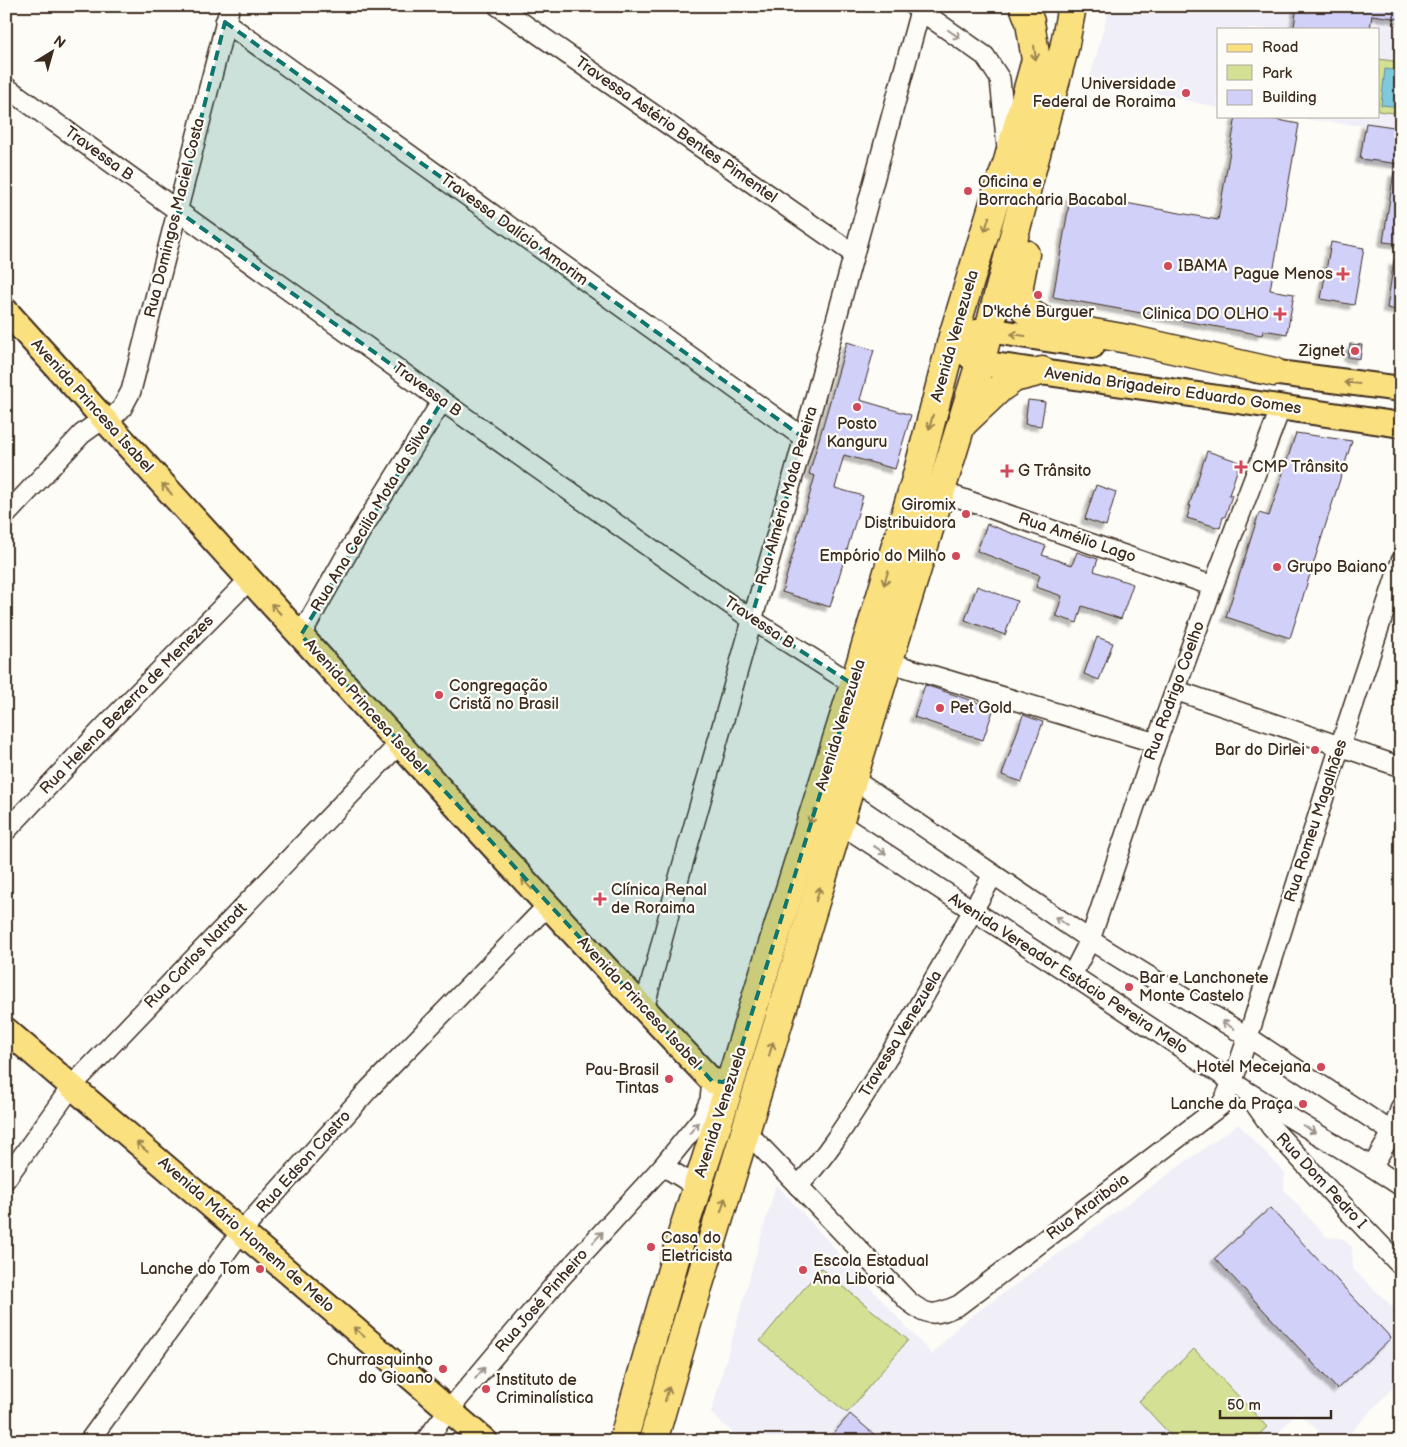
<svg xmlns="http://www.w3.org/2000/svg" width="1407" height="1447" font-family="'Balsamiq Sans',sans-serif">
<defs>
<filter id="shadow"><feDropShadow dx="-4.5" dy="4.5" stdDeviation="1" flood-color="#0004"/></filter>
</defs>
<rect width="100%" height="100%" fill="#fdfcf7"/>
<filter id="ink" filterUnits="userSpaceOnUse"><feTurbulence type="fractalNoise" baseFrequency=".02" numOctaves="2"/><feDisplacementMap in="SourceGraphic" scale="10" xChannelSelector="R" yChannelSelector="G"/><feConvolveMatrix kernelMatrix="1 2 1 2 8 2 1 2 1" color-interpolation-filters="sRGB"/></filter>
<g filter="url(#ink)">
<g fill="#f0eff8">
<path d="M1110,6H1401V169L1382,165L1356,163L1365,126L1273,116H1378V29H1218V108L1090,77Z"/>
<path d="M1238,1124L1285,1173L1284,1190L1326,1237L1342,1238L1352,1247L1353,1269L1401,1315V1379L1343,1441H1330L1297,1412L1271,1441H1016L1008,1434L1003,1441H742L711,1413L776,1184L932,1355L959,1325Z"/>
</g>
<g fill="#d4e194" stroke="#888659">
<path d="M1378,59L1401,62V114L1378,111Z"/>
<path d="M821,1268L908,1340L847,1413L760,1341Z"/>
<path d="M1194,1349L1267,1427L1252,1441H1176L1139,1401Z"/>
</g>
<path fill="#7ec9dd" stroke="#638991" d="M1385,69L1401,71V107L1381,105Z"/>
<g fill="#d1d0f9" stroke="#3b2a1e" filter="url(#shadow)">
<path d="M1297,6H1401V19L1372,15L1370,29H1306L1294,27Z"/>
<path d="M1236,116H1258L1299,124L1270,290L1294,294L1287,334L1263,330L1262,335L1053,297L1071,193L1218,220Z"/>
<path d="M1366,123L1401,128V164L1360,159Z"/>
<path d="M1394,172H1401V244L1383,242Z"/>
<path d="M1331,242L1364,248L1354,305L1321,299Z"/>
<path d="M1394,260L1401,261V311L1387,308Z"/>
<path d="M847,342L874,350L860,400L911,415L895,469L844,455L835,488L863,496L830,607L782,592L815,476L809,474Z"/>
<path d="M1350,344L1362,345L1360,359L1348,357Z"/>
<path d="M1028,400L1045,402L1041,426L1025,424Z"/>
<path d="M1296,433L1352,441L1290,638L1226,617L1259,513L1269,516Z"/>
<path d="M1207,451L1240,462L1229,495H1232L1225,517H1223L1220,528L1187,518L1191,506H1189Z"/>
<path d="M1096,485L1116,492L1106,526L1085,519Z"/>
<path d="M987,524L1046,546L1042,555L1072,565L1077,552L1098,559L1094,571L1133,584L1121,619L1082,606L1077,623L1056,616L1062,596L1036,587L1040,575L977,551Z"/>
<path d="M977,586L1017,601L1005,635L965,620Z"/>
<path d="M1097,637L1113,643L1099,680L1084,674Z"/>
<path d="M925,685L994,708L983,740L914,717Z"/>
<path d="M1023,715L1043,722L1022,782L1002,775Z"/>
<path d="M1270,1208L1391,1338L1337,1389L1215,1258Z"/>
<path d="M850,1414L882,1441H827Z"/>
</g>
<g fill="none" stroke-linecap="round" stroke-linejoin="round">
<g stroke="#3b2a1e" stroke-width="22">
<g id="minor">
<path d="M498,6L854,254"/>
<path d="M914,6L985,56L1000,79L1007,148"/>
<path d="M225,22L804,438"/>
<path d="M6,87L442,401L751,619L854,685"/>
<path d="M940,491L1213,586"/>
<path d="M6,515L82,434L93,426L114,416L122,408L131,391L230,6"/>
<path d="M301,635L348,552L442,401"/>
<path d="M888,662L1156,743"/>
<path d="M1175,690L1401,767"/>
<path d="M853,779L1090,940L1248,1037L1401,1138"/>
<path d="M839,823L1072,975L1246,1091L1372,1167L1401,1186"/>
<path d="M6,831L105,726L249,580"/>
<path d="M1072,975L1090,940L1156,743L1213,586L1281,407"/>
<path d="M644,1009L674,895L804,438L920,11"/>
<path d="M1250,1097L1271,1127L1351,1214L1401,1266"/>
<path d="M746,1131L908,1301C928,1317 935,1316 959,1305L1220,1106C1231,1092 1241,1055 1248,1037L1340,746L1401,561"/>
<path d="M663,1166L686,1180L695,1191"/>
<path d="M1372,1167L1392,1133L1401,1107"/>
<path d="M6,1179L72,1086L399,744"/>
<path d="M798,1186C824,1159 847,1123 867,1091C912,1021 952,947 993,875"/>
<path d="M89,1441L241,1232L369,1089L547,906"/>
<path d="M425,1441L449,1410L555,1284L663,1166L702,1118L710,1100L712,1081"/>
</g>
</g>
<g stroke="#3b2a1e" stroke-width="28">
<g id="major">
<path d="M6,311C240,569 473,828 712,1081L723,1082L732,1077"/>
<path d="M953,336L988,330L1092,346"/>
<path d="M952,341L972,358L980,363L1401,425"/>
<path d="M1256,370L1401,389"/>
<path d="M6,1030L485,1441"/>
</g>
</g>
<g stroke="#3b2a1e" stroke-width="31">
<g id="highway">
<path d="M1025,254L1019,285V295L1026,311L1043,321L1065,328L1133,340L1274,372"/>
<path d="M962,424L1000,388L1014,378L1042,371"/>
<path d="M623,1441L683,1231L721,1113L761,982L854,685L916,479L953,336L996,196L1008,161L1036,60L1030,22L1024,6"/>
<path d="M653,1441L688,1320L839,823L980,363L1064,49L1072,6"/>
</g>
</g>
<use href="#minor" stroke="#fdfcf7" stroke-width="19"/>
<use href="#major" stroke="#fbe080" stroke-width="24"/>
<use href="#highway" stroke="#fbe080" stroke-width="28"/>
</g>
<defs><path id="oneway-shaft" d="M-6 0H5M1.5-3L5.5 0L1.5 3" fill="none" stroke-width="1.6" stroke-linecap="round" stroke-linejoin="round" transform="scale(1.25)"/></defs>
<g stroke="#9c938a">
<use href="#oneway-shaft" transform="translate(954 34) rotate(35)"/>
<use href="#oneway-shaft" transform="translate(880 850) rotate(33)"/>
<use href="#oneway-shaft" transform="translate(1061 921) rotate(-146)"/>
<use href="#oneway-shaft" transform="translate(1228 1025) rotate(-148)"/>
<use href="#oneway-shaft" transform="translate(694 1128) rotate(-51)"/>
<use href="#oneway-shaft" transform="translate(1309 1129) rotate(31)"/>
<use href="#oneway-shaft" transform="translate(598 1237) rotate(-48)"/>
<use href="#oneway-shaft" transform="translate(480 1373) rotate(-50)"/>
</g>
<g stroke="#9b854f">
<use href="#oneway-shaft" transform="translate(1035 53) rotate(83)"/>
<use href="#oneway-shaft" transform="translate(987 224) rotate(107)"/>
<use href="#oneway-shaft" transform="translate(1018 335) rotate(-172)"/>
<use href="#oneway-shaft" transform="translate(1352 383) rotate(-173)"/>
<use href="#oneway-shaft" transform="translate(931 422) rotate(105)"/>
<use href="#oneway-shaft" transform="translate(167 489) rotate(-132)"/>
<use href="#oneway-shaft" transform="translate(886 578) rotate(107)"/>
<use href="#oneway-shaft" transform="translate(276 609) rotate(-133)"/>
<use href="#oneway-shaft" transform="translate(812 817) rotate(108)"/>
<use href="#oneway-shaft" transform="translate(527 884) rotate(-133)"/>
<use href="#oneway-shaft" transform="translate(818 894) rotate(-73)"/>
<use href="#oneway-shaft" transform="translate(771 1049) rotate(-73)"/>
<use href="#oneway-shaft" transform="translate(142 1147) rotate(-139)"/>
<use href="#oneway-shaft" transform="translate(723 1205) rotate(-73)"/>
<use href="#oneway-shaft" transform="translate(359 1332) rotate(-139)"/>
<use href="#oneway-shaft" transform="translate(667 1394) rotate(-74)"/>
</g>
</g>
<path fill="#0f766e" fill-opacity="0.2" stroke="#0f766e" stroke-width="4" stroke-dasharray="10 6" stroke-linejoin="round" d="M225,22L804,438L751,619L854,685L732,1077L723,1082L712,1081L301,635L442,401L178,211Z"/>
<g fill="#d1495b" stroke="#fdfcf7" stroke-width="2">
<circle cx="1186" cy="93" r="5"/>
<circle cx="968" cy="191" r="5"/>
<circle cx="1168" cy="266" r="5"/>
<path d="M1340.5 266.5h5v5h5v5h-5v5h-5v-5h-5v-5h5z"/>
<circle cx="1038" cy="295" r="5"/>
<path d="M1277.5 306.5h5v5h5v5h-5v5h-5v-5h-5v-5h5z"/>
<circle cx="1355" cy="351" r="5"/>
<circle cx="857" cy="407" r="5"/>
<path d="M1238.5 459.5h5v5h5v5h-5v5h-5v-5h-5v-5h5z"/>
<path d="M1004.5 463.5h5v5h5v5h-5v5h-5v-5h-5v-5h5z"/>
<circle cx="966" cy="514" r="5"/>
<circle cx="956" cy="556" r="5"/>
<circle cx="1277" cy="567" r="5"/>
<circle cx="439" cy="695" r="5"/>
<circle cx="940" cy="708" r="5"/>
<circle cx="1315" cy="750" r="5"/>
<path d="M597.5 891.5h5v5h5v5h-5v5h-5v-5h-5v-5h5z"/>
<circle cx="1129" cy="987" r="5"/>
<circle cx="1321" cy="1067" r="5"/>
<circle cx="669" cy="1079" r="5"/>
<circle cx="1303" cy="1104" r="5"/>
<circle cx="651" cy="1247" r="5"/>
<circle cx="260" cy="1269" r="5"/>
<circle cx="803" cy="1270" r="5"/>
<circle cx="443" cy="1369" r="5"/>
<circle cx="486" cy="1389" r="5"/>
</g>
<g text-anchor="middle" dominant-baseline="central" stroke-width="4.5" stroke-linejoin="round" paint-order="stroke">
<g font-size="16" fill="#3b2a1e" stroke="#fdfcf7" text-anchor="end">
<text x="1176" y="84">Universidade<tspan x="1176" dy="18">Federal de Roraima</tspan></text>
<text x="978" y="182" text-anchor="start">Oficina e<tspan x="978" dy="18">Borracharia Bacabal</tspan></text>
<text x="1178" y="266" text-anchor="start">IBAMA</text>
<text x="1333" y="274">Pague Menos</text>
<text x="1038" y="312" text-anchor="middle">D'kché Burguer</text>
<text x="1269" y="314">Clinica DO OLHO</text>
<text x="1345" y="351">Zignet</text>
<text x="857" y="424" text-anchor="middle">Posto<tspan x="857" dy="18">Kanguru</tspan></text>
<text x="1252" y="467" text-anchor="start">CMP Trânsito</text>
<text x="1018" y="471" text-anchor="start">G Trânsito</text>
<text x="956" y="505">Giromix<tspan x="956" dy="18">Distribuidora</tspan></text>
<text x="946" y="556">Empório do Milho</text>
<text x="1287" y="567" text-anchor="start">Grupo Baiano</text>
<text x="449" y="686" text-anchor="start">Congregação<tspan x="449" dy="18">Cristã no Brasil</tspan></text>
<text x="950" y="708" text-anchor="start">Pet Gold</text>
<text x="1305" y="750">Bar do Dirlei</text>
<text x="611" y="890" text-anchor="start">Clínica Renal<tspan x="611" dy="18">de Roraima</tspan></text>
<text x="1139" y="978" text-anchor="start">Bar e Lanchonete<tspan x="1139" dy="18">Monte Castelo</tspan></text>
<text x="1311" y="1067">Hotel Mecejana</text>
<text x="659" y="1070">Pau-Brasil<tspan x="659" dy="18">Tintas</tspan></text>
<text x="1293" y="1104">Lanche da Praça</text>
<text x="661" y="1238" text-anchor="start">Casa do<tspan x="661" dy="18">Eletricista</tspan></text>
<text x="813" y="1261" text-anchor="start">Escola Estadual<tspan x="813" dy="18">Ana Liboria</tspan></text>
<text x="250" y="1269">Lanche do Tom</text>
<text x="433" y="1360">Churrasquinho<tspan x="433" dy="18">do Gioano</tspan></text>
<text x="496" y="1380" text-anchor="start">Instituto de<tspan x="496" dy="18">Criminalística</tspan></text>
</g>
<g font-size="16" fill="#3b2a1e" stroke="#fdfcf7">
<text transform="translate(676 130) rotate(35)">Travessa Astério Bentes Pimentel</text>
<text transform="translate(99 154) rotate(36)">Travessa B</text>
<text transform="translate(175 218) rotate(-76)">Rua Domingos Maciel Costa</text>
<text transform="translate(514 230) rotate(36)">Travessa Dalício Amorim</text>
<text transform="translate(955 336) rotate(-74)">Avenida Venezuela</text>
<text transform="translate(427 390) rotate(36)">Travessa B</text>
<text transform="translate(1173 391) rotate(8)">Avenida Brigadeiro Eduardo Gomes</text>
<text transform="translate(92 406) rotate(48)">Avenida Princesa Isabel</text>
<text transform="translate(787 496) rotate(-74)">Rua Almério Mota Pereira</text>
<text transform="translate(371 518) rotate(-59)">Rua Ana Cecilia Mota da Silva</text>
<text transform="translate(1077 538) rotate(19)">Rua Amélio Lago</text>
<text transform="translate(759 623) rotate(34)">Travessa B</text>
<text transform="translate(1175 691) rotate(-70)">Rua Rodrigo Coelho</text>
<text transform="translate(127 705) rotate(-46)">Rua Helena Bezerra de Menezes</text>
<text transform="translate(365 706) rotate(48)">Avenida Princesa Isabel</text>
<text transform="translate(841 725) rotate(-73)">Avenida Venezuela</text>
<text transform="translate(1316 821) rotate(-72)">Rua Romeu Magalhães</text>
<text transform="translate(196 956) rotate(-46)">Rua Carlos Natrodt</text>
<text transform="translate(1068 974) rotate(33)">Avenida Vereador Estácio Pereira Melo</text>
<text transform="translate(639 1003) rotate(47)">Avenida Princesa Isabel</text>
<text transform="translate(901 1034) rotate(-59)">Travessa Venezuela</text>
<text transform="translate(721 1112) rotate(-72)">Avenida Venezuela</text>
<text transform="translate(304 1162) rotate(-48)">Rua Edson Castro</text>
<text transform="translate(1321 1181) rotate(47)">Rua Dom Pedro I</text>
<text transform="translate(1088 1207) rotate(-37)">Rua Arariboia</text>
<text transform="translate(246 1235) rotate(41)">Avenida Mário Homem de Melo</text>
<text transform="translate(542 1301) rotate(-49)">Rua José Pinheiro</text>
</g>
</g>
<rect width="1407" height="1447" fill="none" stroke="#fdfcf7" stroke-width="25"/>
<rect x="12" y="12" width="1382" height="1422" fill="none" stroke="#3b2a1e" stroke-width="2" filter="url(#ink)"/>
<rect x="1217" y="28" width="162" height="90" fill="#fdfcf7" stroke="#afa8a0"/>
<rect x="1227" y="44" width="25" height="8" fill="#fbe080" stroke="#afa8a0"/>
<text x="1262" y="52" font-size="15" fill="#3b2a1e">Road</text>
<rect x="1227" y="65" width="25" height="15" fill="#d4e194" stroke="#afa8a0"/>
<text x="1262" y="78" font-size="15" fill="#3b2a1e">Park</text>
<rect x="1227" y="90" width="25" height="15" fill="#d1d0f9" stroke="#afa8a0"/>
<text x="1262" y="102" font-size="15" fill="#3b2a1e">Building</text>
<g transform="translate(52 52) rotate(37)" stroke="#fdfcf7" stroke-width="4" paint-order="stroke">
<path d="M0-4L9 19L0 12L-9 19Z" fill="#3b2a1e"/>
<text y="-8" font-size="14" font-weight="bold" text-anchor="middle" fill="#3b2a1e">N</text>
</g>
<path d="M1220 1410v8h111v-8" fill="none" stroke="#3b2a1e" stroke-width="2.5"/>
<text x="1227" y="1410" font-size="15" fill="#3b2a1e" stroke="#fdfcf7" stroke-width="4" paint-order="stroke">50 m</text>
</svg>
